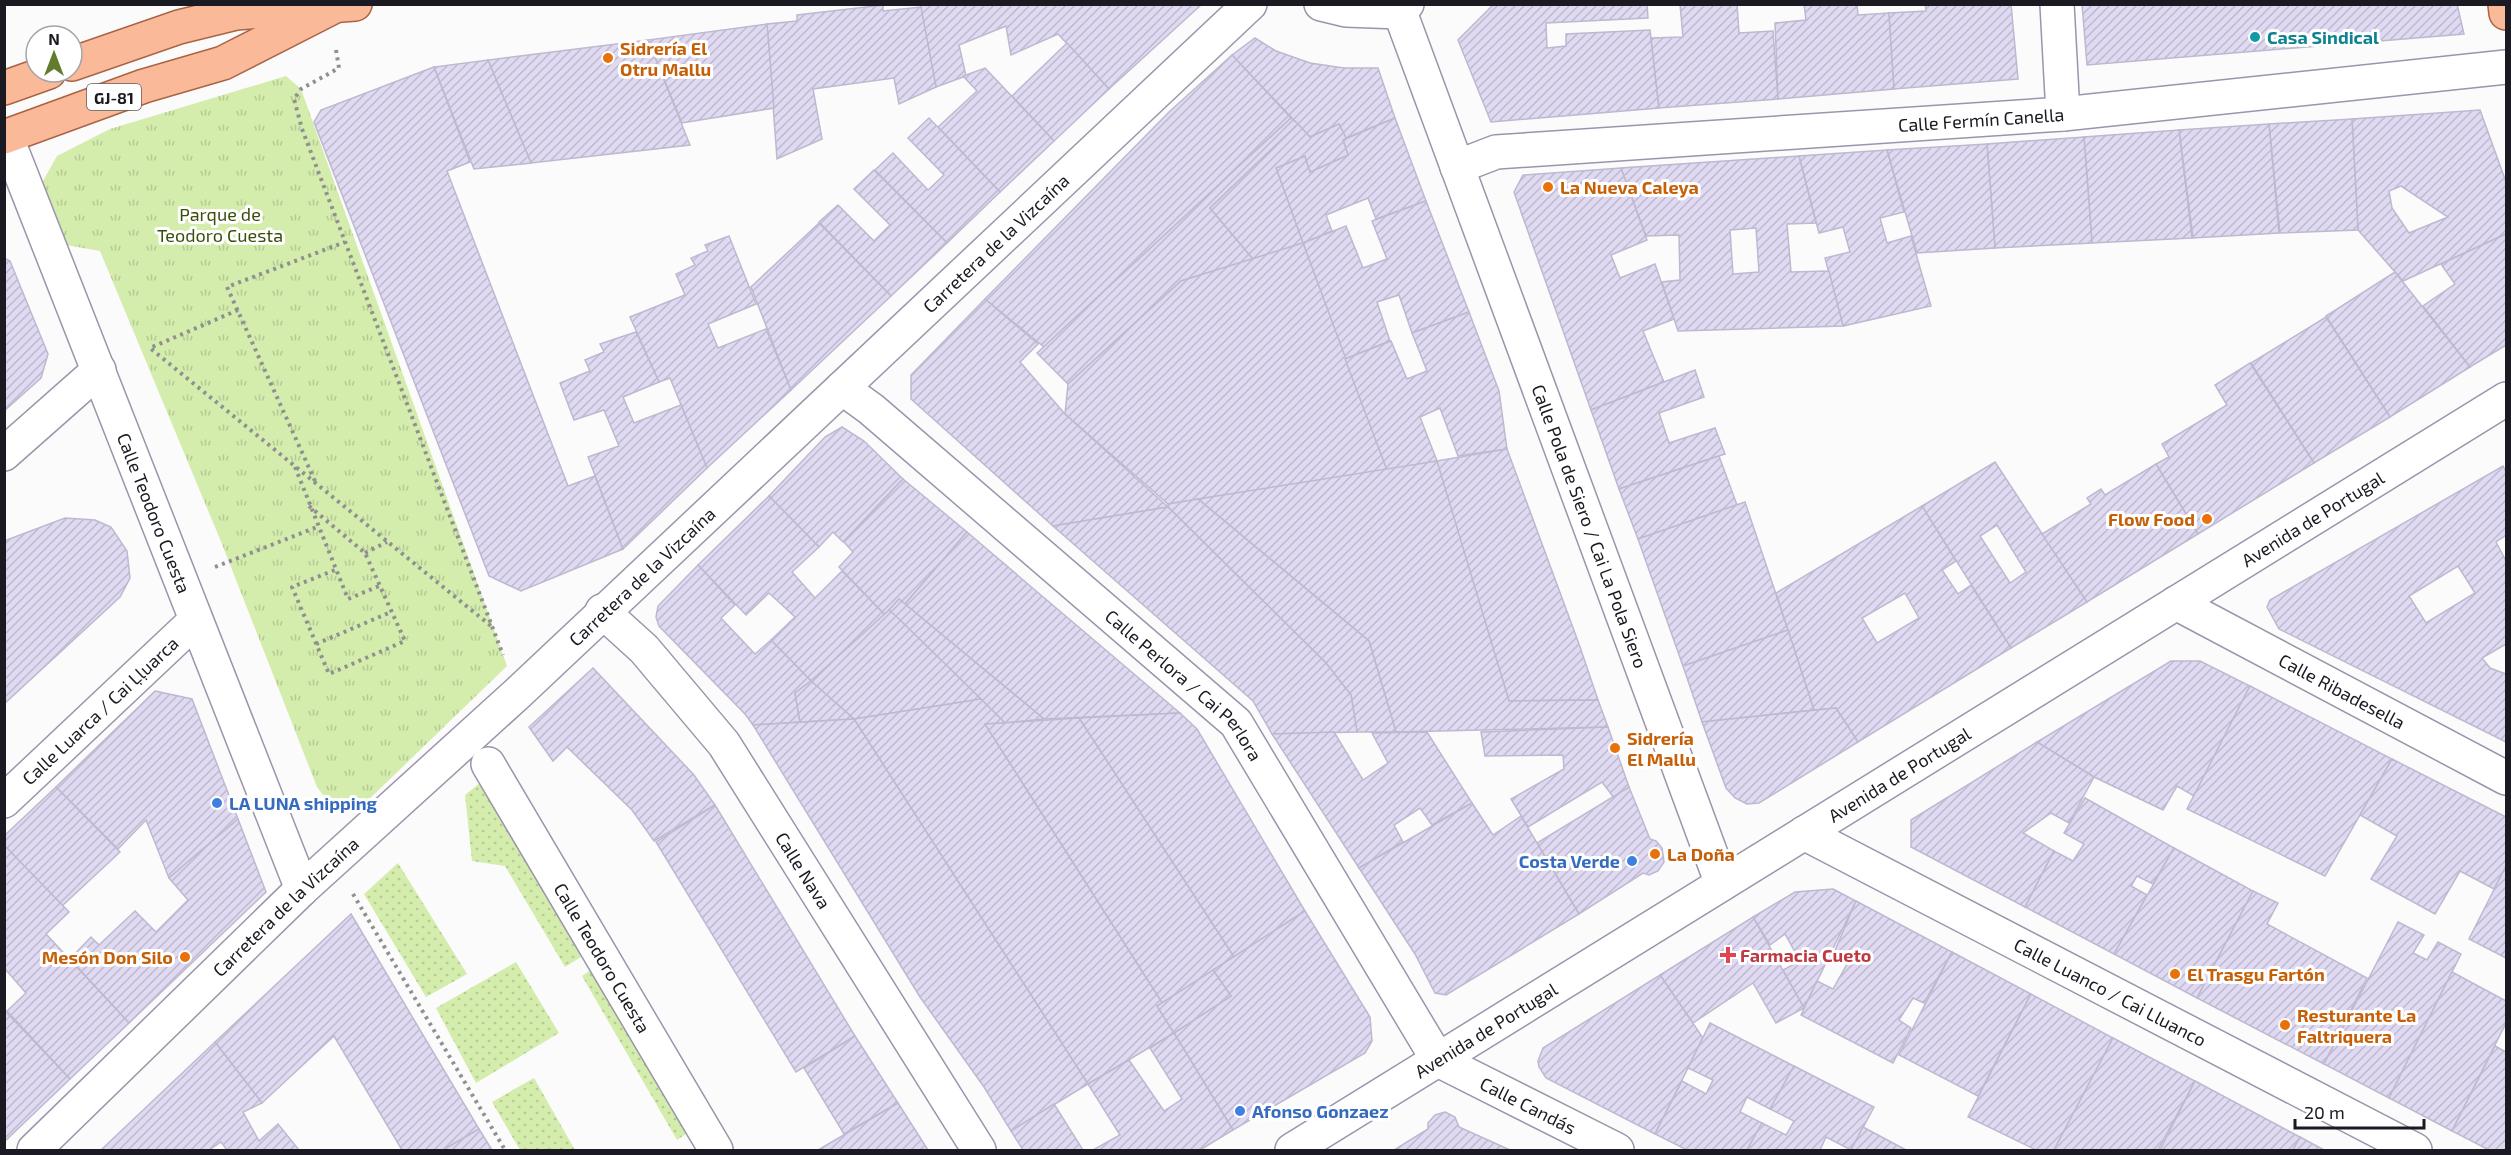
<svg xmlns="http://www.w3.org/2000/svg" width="2511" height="1155" font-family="'Exo 2',sans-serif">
<defs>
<pattern id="grass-dots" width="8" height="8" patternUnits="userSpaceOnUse" patternTransform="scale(1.5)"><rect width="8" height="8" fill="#d4ecac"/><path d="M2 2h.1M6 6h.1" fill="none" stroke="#b5ca94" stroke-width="1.8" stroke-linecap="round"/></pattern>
<pattern id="park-tufts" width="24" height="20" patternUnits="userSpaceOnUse" patternTransform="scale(1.5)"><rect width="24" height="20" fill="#d4ecac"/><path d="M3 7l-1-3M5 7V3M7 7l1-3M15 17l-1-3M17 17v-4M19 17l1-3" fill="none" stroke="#b5ca94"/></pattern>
<pattern id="building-hatch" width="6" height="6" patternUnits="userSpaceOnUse" patternTransform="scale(1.5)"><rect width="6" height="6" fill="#dfd9f2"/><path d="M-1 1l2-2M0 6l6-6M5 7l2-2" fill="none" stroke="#bfbacf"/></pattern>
</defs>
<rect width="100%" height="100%" fill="#fbfbfb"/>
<g fill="url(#grass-dots)">
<path d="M496,770L600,945L565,967L505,866L472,861L465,795Z"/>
<path d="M398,863L467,974L426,997L364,894Z"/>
<path d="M609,958L706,1120L677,1140L582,976Z"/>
<path d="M516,962L559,1033L476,1083L436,1008Z"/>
<path d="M534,1078L575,1150H520L492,1102Z"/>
</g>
<path fill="url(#park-tufts)" d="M286,76L301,89L507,666L360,808C338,811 329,804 317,787L222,544L100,251L55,243L39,188L57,156L110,129Z"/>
<g fill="url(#building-hatch)" stroke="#beb8d0" stroke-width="1.5" fill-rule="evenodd">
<path d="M920,4H1202L1109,89L1058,34L1011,55L1006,26L959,45L966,76L936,87Z"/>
<path d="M1494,4H1647L1648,18L1546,23L1547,48L1566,46V34L1650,30L1659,108L1491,122L1458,40Z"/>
<path d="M1680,4H1737L1739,33L1773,31L1778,99L1659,108L1651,38L1683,37Z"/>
<path d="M1804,4H1857L1858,15L1889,13L1894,89L1778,99L1775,23L1806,20Z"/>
<path d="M1925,4H2011L2018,79L1894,89L1889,13L1926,11Z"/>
<path d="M2082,4H2457L2464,34L2087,65Z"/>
<path d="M883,5V11L921,7L936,87L899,104L894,78L813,89L822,139L777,159L767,24L797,21V15Z"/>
<path d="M767,24L774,108L682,123L648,40Z"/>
<path d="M1255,38L1276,51L1310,63L1344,68H1378L1395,118L1346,138L1339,124L1310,137L1232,55Z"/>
<path d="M648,40L690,145L531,163L488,60Z"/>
<path d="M1067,43L1109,89L1054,141L1012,96Z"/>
<path d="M1232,55L1291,118L1044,347L985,299L1169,112Z"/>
<path d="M488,60L531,163L474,169L434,67Z"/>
<path d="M434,67L470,162L447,171L568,486L595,476L623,549L521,591L489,576L314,122L321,110Z"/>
<path d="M985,68L1054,141L1000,192L938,127L977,91L963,76Z"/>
<path d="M2480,110L2506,182V234L2403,281L2358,230L2352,119ZM2401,186L2448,217L2409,233L2392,208L2389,191Z"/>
<path d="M929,118L1000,192L947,243L875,170L893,153L928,190L944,175L908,138Z"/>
<path d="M1291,118L1298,124L1210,208L1253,259L1181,281L1068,384L1037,353Z"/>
<path d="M1395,118L1426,201L1376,219L1368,198L1326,215L1332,231L1303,243L1276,168L1305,156L1310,172L1348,155L1343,140Z"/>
<path d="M2352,119L2358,230L2280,233L2269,124Z"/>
<path d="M1298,124L1310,137L1339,124L1346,138L1343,140L1348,155L1310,172L1305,156L1276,168L1303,243L1253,259L1210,208Z"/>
<path d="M2269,124L2279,233L2193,238L2179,130Z"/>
<path d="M2179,130L2192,238L2092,243L2084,137Z"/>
<path d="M2084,137L2092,243L1995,248L1987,144Z"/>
<path d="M1987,144L1995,248L1917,253L1887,150Z"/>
<path d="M1887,150L1904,212L1880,218L1887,243L1911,236L1931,306L1843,326L1825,258L1850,252L1843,227L1819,233L1799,156Z"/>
<path d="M1799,156L1816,223L1787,224L1791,272L1829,271L1843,326L1678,331L1662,282L1680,280L1679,235L1646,236L1621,168ZM1756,228L1759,272L1733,274L1730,230Z"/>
<path d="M1621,168L1647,240L1611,255L1620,278L1655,264L1674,319L1643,331L1664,382L1591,410L1514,192L1523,175Z"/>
<path d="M874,170L947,243L891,296L819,222L838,205L874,241L890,225L854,189Z"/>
<path d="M1426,201L1469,312L1412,333L1399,295L1377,302L1390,341L1345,359L1303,243L1346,226L1363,268L1387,259L1372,221Z"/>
<path d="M819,223L891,296L791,390L751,287Z"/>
<path d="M2506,234V345L2470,367L2423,306L2455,284L2441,264Z"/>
<path d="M729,236L756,304L708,324L718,348L766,329L791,390L707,468L670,378L659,382L630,317L685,295L676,274L695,265L691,258L708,251L705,245Z"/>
<path d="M1303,243L1387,470L1168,504L1065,414L1068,384L1181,281Z"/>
<path d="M4,258L10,261L48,354L41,378L4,411Z"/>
<path d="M2395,272L2470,367L2390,417L2326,316Z"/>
<path d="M985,299L1038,344L1020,362L1065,414L1168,507L1053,526L911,399V375Z"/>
<path d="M1469,312L1499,391L1507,449L1458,456L1440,408L1420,417L1437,461L1387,470L1345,359L1391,341L1407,379L1427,371L1412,333Z"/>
<path d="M2326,317L2390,417L2314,463L2251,363Z"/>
<path d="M636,332L659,382L623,397L634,423L681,405L707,468L623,549L588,457L619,446L604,410L574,420L560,383L590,371L585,360L604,352L600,344Z"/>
<path d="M2250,363L2314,463L2198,534L2156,464L2169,457L2162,444L2227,405L2215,385Z"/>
<path d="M1695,370L1704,397L1659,413L1669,443L1715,428L1725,454L1619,489L1591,410Z"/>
<path d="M842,427L864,441L903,479L843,542L833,532L819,547L769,496L825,437Z"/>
<path d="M1507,449L1579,644L1598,700L1509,701L1436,461Z"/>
<path d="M1719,456L1737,505L1638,539L1619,489Z"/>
<path d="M1437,461L1509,701L1598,700L1608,727L1396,732L1369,641L1198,499Z"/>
<path d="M1995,462L2087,602L2011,648L1922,506ZM1997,525L2026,572L2010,583L1980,536Z"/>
<path d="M2156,464L2198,534L2087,602L2042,534L2091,504L2087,498L2101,489L2105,495Z"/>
<path d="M2503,466L2506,472V535L2496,542L2506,561V644L2482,658L2490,668L2506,674V742L2279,629L2267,607L2270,600ZM2458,566L2475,593L2426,623L2409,596Z"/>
<path d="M903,479L967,532L905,604L899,599L885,615L839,567L853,552L844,542Z"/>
<path d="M769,496L819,547L792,572L815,598L842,571L885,615L811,681L771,640L795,617L769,593L746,615L698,565Z"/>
<path d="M1198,499L1369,641L1396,732H1357L1351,695L1326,663L1168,507V504Z"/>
<path d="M1745,502L1788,630L1683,666L1638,539Z"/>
<path d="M1922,506L1956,561L1942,570L1958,594L1971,585L2011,648L1858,742L1836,708L1814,710L1776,593ZM1905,593L1919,618L1877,643L1862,618Z"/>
<path d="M1168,507L1326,663L1351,695L1357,732L1272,734L1253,701L1053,526Z"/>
<path d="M65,518L95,520L111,527L127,551L130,578L120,597L4,704V541Z"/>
<path d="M967,532L1022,579L1180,713L1044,719L905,604Z"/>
<path d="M698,565L735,605L721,618L755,654L771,640L811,681L795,693L800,722L753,725L745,714L659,626L656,617L658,606Z"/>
<path d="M899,599L905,604L1044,719L1005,723L889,610Z"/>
<path d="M889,610L898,618L981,699L854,719L811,681Z"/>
<path d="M1788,630L1814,710L1702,722L1683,666Z"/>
<path d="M2171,661H2200L2250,686L2194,796L2177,786L2163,810L2094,777L2037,742Z"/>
<path d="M593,668L694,775L715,805L654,841L632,810L567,747L553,761L529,727Z"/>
<path d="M811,681L854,719L800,722L795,693Z"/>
<path d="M2250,686L2392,759L2325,876L2187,809Z"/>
<path d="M155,691L192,699L238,819L169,878L146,820L118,849L56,787Z"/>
<path d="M981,699L1005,723L985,724L1163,1004L1157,1006L1174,1033L1088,1084L854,719Z"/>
<path d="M1836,708L1858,742L1759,803L1747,804L1735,798L1726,788L1702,722Z"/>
<path d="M1180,713L1197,729L1305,911L1234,957L1079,718Z"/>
<path d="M1079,718L1234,957L1163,1004L985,724Z"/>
<path d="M854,719L1088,1084L1011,1131L984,1087L920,997L753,725Z"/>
<path d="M1608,727L1629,787L1614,798L1602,782L1528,827L1511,799L1564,769L1563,755L1485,756L1481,732Z"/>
<path d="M1334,732L1363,780L1388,763L1372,733L1427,732L1472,803L1432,825L1420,808L1394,825L1403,842L1359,868L1272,734Z"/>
<path d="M2037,742L2094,777L2069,823L2051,813L2023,833L2054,851L2025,907L1911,847V820Z"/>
<path d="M2392,759L2506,817V866L2494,889L2460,871L2435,914L2371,879L2397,836L2360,815Z"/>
<path d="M56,787L120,852L62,906L4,845V836Z"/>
<path d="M1629,787L1650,839L1656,841L1662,848L1664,862L1658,871L1649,875L1643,873L1579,914L1537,843Z"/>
<path d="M2085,798L2174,848L2153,884L2137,876L2131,886L2147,895L2114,954L2025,907L2054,851L2073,861L2084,844L2064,833Z"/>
<path d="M1472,803L1493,835L1521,816L1579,914L1446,995L1435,993L1415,954L1359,868Z"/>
<path d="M715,805L855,1036L796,1072L656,842Z"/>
<path d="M238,819L266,892L129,1023L70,959L91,937L99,945L135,911L156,932L188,900L169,878Z"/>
<path d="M4,845L69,912L46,934L129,1023L70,1079L7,1011L26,993L6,970L4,972Z"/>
<path d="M2174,848L2253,891L2197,998L2114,954Z"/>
<path d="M2506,866V958L2469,939Z"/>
<path d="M1833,889L1856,901L1804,1008L1783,970L1800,961L1785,934L1770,945L1753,917L1795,892Z"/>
<path d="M2253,891L2278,903L2267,924L2367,978L2324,1064L2197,998Z"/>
<path d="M1856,901L1952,952L1924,1003L1913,998L1899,1020L1911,1028L1893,1063L1801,1015L1817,981L1833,989L1847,964L1833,955Z"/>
<path d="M1305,911L1370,1017L1372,1041L1365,1053L1233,1130L1174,1033L1231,996L1213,970Z"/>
<path d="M351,914L479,1129L443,1150H402L334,1036L262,1103L215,1042Z"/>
<path d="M1753,917L1804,1008L1776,1023L1753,983L1693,1023L1660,975Z"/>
<path d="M2398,922L2424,935L2413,953L2427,960L2438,942L2461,954L2389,1098L2324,1064Z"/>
<path d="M1952,952L2031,994L1978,1096L1899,1055Z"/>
<path d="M1213,970L1231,996L1174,1033L1157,1006Z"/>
<path d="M2452,972L2506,1001V1023L2452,1131L2389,1098Z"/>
<path d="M1660,975L1703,1038L1655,1134L1546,1078L1539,1067L1538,1061L1543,1048Z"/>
<path d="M2031,994L2113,1038L2054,1150H2036L1968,1117Z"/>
<path d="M6,1012L70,1079L4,1142V1014Z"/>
<path d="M1710,1023L1794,1066L1770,1109L1747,1097L1740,1112L1762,1123L1747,1150H1687L1655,1134L1682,1081L1706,1094L1713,1080L1688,1068Z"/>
<path d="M1174,1033L1233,1130L1200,1150H1093L1120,1135L1088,1084L1129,1060L1164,1111L1182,1099L1150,1048Z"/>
<path d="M855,1036L898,1103L844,1134L804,1068Z"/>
<path d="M2113,1038L2195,1081L2158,1150H2054Z"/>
<path d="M215,1042L262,1103L243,1112L259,1141L278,1124L299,1150H227L221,1142L209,1150H101Z"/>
<path d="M2495,1046L2506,1052V1150H2489L2452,1131Z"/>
<path d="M1794,1066L1874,1107L1851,1150L1826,1137L1820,1150H1747L1762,1123L1786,1135L1794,1121L1770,1109Z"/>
<path d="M2195,1081L2300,1137L2293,1150H2160Z"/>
<path d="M898,1103L928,1150H818Z"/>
<path d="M1054,1104L1083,1150H1023L1011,1131Z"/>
<path d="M1445,1112L1455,1117L1459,1127L1510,1150H1394L1428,1129V1123L1435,1115Z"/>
<path d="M1863,1127L1906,1150H1851Z"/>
<path d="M479,1129L492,1150H443Z"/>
<path d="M2300,1137L2324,1150H2293Z"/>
</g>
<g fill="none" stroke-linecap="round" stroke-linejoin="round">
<g stroke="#9a95ab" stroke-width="36">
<g id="minor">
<path d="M1321,4L1346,10L1400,12L1407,4"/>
<path d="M2057,4L2063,114"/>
<path id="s1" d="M1400,12L1722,884"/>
<path id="s2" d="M6,136L302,889"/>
<path id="s3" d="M1457,167L1496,152L2063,114L2506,67"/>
<path id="s4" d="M842,388L871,409L1236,723L1438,1060L1617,1150"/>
<path d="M4,454L99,370"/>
<path id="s5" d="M2176,603L2506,778"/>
<path id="s6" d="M602,611L644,649L724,744L979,1150"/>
<path id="s7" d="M488,764L716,1150"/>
<path id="s8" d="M4,801L196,620"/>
<path id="s9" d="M1804,833L2415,1150"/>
<path id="s10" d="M34,1150L302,889L518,693L1250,4"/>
<path id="s11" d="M1292,1150L2506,399"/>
</g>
</g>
<g stroke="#aa6444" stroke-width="36">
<g id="major">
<path d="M2505,4L2506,13"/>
<path d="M72,64L179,27L236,13L355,4"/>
<path d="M4,88L49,72"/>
<path d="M4,137L144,86L223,63L331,8"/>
</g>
</g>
<g stroke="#909093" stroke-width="4" stroke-dasharray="3 4.5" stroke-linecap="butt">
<path d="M336,50L339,68L301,89L294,99L302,129L503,655"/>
<path d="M238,310L150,348L491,626"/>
<path d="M295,467L348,599L379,586"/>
<path d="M315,481L227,287L345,242"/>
<path d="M309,506L365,553L405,641L329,674L292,587L335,570"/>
<path d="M365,553L387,542"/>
<path d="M215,567L317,527"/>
<path d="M316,644L391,612"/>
<path d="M353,894L505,1150"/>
</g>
<use href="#minor" stroke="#fff" stroke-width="33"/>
<use href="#major" stroke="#faba9a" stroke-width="33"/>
</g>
<circle fill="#0f9aa8" stroke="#fff" stroke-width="2" cx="2255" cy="37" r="6"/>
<g fill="#e8710a" stroke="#fff" stroke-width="2">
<circle cx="608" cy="58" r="6"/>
<circle cx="1548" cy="187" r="6"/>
<circle cx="2207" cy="519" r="6"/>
<circle cx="1615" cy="748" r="6"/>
<circle cx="1655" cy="854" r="6"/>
<circle cx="185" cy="957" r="6"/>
<circle cx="2175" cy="974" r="6"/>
<circle cx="2285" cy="1025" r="6"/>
</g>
<g fill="#3f7fe0" stroke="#fff" stroke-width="2">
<circle cx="217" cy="803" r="6"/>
<circle cx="1632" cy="861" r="6"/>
<circle cx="1240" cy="1111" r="6"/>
</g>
<path fill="#e0444e" stroke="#fff" stroke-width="2" d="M1725 946h6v6h6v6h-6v6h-6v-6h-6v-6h6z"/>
<g text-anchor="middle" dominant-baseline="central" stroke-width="6" stroke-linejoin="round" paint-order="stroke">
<rect fill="#fff" stroke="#5f5e64" stroke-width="1.5" x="87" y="84" width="54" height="26" rx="4.5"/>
<g font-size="16" font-weight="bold" fill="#1b1921">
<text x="114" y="97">GJ-81</text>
</g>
<g font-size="18" font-weight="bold" fill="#0d838f" stroke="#fff" text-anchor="start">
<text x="2267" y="37">Casa Sindical</text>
</g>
<g font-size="18" font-weight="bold" fill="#c56008" stroke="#fff" text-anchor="start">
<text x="620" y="48">Sidrería El<tspan x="620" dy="21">Otru Mallu</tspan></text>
<text x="1560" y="187">La Nueva Caleya</text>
<text x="2195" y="519" text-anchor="end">Flow Food</text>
<text x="1627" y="738">Sidrería<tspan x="1627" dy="21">El Mallu</tspan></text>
<text x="1667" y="854">La Doña</text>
<text x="173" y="957" text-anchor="end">Mesón Don Silo</text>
<text x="2187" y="974">El Trasgu Fartón</text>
<text x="2297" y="1015">Resturante La<tspan x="2297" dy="21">Faltriquera</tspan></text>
</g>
<g font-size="18" fill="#1b1921" stroke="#fff">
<text stroke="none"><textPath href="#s3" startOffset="528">Calle Fermín Canella</textPath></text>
<text stroke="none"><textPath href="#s10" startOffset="1322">Carretera de la Vizcaína</textPath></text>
<text stroke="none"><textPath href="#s2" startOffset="405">Calle Teodoro Cuesta</textPath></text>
<text stroke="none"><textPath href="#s11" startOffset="1200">Avenida de Portugal</textPath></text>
<text stroke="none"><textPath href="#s1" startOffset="548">Calle Pola de Siero / Cai La Pola Siero</textPath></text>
<text stroke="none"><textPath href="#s10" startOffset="836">Carretera de la Vizcaína</textPath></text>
<text stroke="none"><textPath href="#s4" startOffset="454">Calle Perlora / Cai Perlora</textPath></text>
<text stroke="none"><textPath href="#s5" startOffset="188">Calle Ribadesella</textPath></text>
<text stroke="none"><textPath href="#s8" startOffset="132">Calle Luarca / Cai Ḷḷuarca</textPath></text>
<text stroke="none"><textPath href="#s11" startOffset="714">Avenida de Portugal</textPath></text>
<text stroke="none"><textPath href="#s6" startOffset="330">Calle Nava</textPath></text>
<text stroke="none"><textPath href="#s10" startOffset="350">Carretera de la Vizcaína</textPath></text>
<text stroke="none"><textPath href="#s7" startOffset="225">Calle Teodoro Cuesta</textPath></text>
<text stroke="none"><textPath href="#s9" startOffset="345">Calle Luanco / Cai Lluanco</textPath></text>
<text stroke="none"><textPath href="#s11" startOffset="228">Avenida de Portugal</textPath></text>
<text stroke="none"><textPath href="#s4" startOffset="1011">Calle Candás</textPath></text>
</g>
<g font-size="18" fill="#3a4e09" stroke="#fff">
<text x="220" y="214">Parque de<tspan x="220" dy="21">Teodoro Cuesta</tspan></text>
</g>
<g font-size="18" font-weight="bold" fill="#366cbe" stroke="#fff" text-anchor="start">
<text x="229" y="803">LA LUNA shipping</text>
<text x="1620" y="861" text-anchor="end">Costa Verde</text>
<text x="1252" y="1111">Afonso Gonzaez</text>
</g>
<g font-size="18" font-weight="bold" fill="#be3a42" stroke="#fff" text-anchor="start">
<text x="1740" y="955">Farmacia Cueto</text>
</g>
</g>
<rect width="2511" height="1155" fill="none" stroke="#1b1921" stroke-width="12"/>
<g transform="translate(54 54)"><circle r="28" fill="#ffffff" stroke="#a4a3a6" stroke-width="1.5"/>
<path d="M0-4.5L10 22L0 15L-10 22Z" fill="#637b2d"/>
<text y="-9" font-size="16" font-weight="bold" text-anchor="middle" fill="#1b1921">N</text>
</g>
<path d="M2295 1119v9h129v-9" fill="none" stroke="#1b1921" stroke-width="3"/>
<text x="2304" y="1119" font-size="18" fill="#1b1921" stroke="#ffffff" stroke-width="4.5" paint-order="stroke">20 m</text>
</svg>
